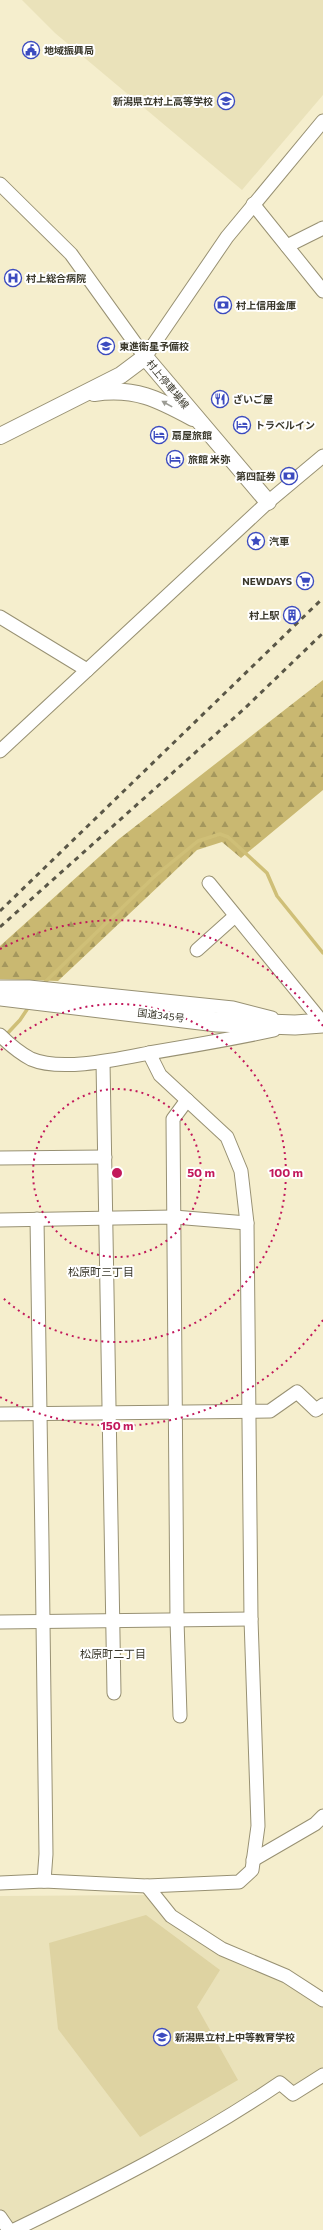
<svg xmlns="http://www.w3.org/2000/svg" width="323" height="2230" font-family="Commissioner,'Noto Sans JP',sans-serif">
<defs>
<pattern id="forest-firs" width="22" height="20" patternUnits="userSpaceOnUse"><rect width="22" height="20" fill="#c9b871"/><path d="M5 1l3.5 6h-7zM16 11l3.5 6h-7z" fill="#a4975d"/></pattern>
</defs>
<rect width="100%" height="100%" fill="#f5eecd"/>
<g fill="#eae2ba">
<path d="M22,0H323V95L242,190L55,33Z"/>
<path d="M148,1895L161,1910L277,1975L323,2004V2071L297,2087L287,2085L217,2118L96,2185L12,2227L0,2210V1896Z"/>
</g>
<path fill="url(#forest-firs)" d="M323,680V790L241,858L222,842L197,850L58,981L0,979V946L119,839Z"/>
<path fill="#ded3a2" d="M146,1915L220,1970L197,2007L238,2080L140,2137L58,2029L49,1943Z"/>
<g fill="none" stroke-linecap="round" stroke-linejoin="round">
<g stroke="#cfbf77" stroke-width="3.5">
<path d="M42,985L155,876L198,841L220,834L228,837L267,873L277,896L323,953"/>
<path d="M5,1036L20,1020L30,1005"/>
</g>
<g stroke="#989173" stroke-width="15">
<g id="minor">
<path d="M0,184L71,254L145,357L227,237L323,121"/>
<path d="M253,204L323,291"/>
<path d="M287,246L323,228"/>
<path d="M0,617L87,670"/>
<path d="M0,751L268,502L323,456"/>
<path d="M209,883L323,1023"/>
<path d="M197,950L235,916"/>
<path d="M0,987H29L233,1008L272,1018"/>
<path d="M0,1035C9,1044 20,1053 31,1059C61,1072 118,1059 149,1053C191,1046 232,1039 274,1030"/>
<path d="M103,1062L114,1693"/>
<path d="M0,1158L105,1157"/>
<path d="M37,1219C39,1431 45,1642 46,1854L44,1881"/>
<path d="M0,1220L174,1217L247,1223"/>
<path d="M0,1414L270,1411L297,1392L316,1410L323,1405"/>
<path d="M0,1622L251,1619"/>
<path d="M180,1716L177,1620L173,1119L187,1100"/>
<path d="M253,1860L315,1824L323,1816"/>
<path d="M0,1883L44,1881L147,1886L239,1882L252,1870L258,1826L251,1619L247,1223L241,1171L227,1137L160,1075L149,1053"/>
<path d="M147,1886L171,1916L222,1949L286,1976L323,2000"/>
<path d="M0,2217L9,2230"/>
<path d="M14,2230C105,2186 196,2140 280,2083L293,2094L323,2075"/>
</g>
</g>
<g stroke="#989173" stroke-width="18">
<g id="major">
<path d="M94,393C135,387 158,399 193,418"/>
<path d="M0,436L121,375L145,357L268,502"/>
</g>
</g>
<g stroke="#989173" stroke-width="21">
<path id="highway" d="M0,996L217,1022L295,1025L323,1023"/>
</g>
<use href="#minor" stroke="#fff" stroke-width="13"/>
<use href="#major" stroke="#fff" stroke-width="16"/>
<use href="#highway" stroke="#fff" stroke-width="19"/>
<g stroke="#5a5747" stroke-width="3" stroke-dasharray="5 5" stroke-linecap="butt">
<path d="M0,911L323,598"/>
<path d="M0,927L244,709L323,633"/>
</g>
</g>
<defs><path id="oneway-solid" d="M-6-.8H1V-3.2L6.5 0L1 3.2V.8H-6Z"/></defs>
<use fill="#9c9c95" href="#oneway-solid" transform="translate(167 404) rotate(-151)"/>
<g fill="none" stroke="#c2185b" stroke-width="2" stroke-dasharray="2 4">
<circle cx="117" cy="1173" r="84"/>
<path d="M1 1050A169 169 0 1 1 1 1296"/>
<path d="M323 1320A253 253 0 0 1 0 1397M0 949A253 253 0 0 1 323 1026"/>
</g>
<defs>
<g id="civic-ring" transform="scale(0.9)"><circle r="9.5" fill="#fff" stroke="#3c4bbf" stroke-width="1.5"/><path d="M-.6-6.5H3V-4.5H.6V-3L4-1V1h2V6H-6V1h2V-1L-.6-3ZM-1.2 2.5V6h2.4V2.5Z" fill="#3c4bbf"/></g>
<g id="school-ring" transform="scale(0.9)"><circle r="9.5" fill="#fff" stroke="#3c4bbf" stroke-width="1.5"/><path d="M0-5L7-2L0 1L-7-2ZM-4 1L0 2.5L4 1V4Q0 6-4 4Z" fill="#3c4bbf"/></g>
<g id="hospital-ring" transform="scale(0.9)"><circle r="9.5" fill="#fff" stroke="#3c4bbf" stroke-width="1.5"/><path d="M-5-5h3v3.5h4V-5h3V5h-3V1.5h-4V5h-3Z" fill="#3c4bbf"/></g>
<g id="bank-ring" transform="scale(0.9)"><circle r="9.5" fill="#fff" stroke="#3c4bbf" stroke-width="1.5"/><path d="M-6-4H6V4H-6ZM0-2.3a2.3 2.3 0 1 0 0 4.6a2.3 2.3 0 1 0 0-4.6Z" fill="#3c4bbf"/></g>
<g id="restaurant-ring" transform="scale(0.9)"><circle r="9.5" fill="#fff" stroke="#3c4bbf" stroke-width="1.5"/><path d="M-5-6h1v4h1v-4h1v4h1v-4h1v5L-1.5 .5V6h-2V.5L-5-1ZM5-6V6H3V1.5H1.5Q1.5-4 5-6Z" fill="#3c4bbf"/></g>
<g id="hotel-ring" transform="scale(0.9)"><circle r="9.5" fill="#fff" stroke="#3c4bbf" stroke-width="1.5"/><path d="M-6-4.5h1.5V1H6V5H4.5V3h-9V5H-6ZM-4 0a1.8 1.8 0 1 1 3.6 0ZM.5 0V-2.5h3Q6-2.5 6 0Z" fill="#3c4bbf"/></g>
<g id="sight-ring" transform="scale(0.9)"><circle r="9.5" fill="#fff" stroke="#3c4bbf" stroke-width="1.5"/><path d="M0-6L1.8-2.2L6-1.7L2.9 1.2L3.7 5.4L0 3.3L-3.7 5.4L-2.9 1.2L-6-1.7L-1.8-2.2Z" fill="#3c4bbf"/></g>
<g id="supermarket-ring" transform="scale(0.9)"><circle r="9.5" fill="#fff" stroke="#3c4bbf" stroke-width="1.5"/><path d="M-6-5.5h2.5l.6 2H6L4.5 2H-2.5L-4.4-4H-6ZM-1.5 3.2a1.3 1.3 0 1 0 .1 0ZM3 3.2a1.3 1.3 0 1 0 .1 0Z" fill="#3c4bbf"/></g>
<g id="building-ring" transform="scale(0.9)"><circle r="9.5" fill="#fff" stroke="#3c4bbf" stroke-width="1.5"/><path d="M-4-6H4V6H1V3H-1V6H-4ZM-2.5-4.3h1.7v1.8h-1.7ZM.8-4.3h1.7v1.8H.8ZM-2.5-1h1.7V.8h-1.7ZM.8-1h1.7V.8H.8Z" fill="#3c4bbf"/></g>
</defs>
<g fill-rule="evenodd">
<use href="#civic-ring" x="31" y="50"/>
<use href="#school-ring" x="226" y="101"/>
<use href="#hospital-ring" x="13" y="278"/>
<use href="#bank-ring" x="223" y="305"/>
<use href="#school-ring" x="106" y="346"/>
<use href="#restaurant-ring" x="220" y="399"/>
<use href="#hotel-ring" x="242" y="425"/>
<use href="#hotel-ring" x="159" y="435"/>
<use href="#hotel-ring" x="175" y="459"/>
<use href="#bank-ring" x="289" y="476"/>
<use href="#sight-ring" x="256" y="541"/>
<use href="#supermarket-ring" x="305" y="581"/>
<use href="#building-ring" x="292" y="615"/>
<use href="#school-ring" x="162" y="2037"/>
</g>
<g text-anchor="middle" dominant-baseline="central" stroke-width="4" stroke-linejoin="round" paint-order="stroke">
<g font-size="10" font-weight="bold" fill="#3a382b" stroke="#fff" text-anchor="start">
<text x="44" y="50">地域振興局</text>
<text x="213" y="101" text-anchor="end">新潟県立村上高等学校</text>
<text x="26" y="278">村上総合病院</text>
<text x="236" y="305">村上信用金庫</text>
<text x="119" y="346">東進衛星予備校</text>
<text x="233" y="399">ざいご屋</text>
<text x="255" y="425">トラベルイン</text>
<text x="172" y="435">扇屋旅館</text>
<text x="188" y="459">旅館 米弥</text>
<text x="276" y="476" text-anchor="end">第四証券</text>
<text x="269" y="541">汽車</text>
<text x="292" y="581" text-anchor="end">NEWDAYS</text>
<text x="279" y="615" text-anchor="end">村上駅</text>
<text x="175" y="2037">新潟県立村上中等教育学校</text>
</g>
<g font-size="10" fill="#3a382b" stroke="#fff">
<text transform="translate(168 384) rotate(50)">村上停車場線</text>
<text transform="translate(161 1015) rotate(7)">国道345号</text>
</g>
<g font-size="11" fill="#3a382b" stroke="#fff">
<text x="101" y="1271">松原町三丁目</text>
<text x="113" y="1653">松原町二丁目</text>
</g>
</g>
<circle cx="117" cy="1173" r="6" fill="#c2185b" stroke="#fff" stroke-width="2"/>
<g font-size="12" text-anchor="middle" font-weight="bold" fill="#c2185b" stroke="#fff" stroke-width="4" stroke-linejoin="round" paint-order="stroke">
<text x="201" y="1177">50 m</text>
<text x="286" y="1177">100 m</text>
<text x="117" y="1430">150 m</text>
</g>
</svg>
